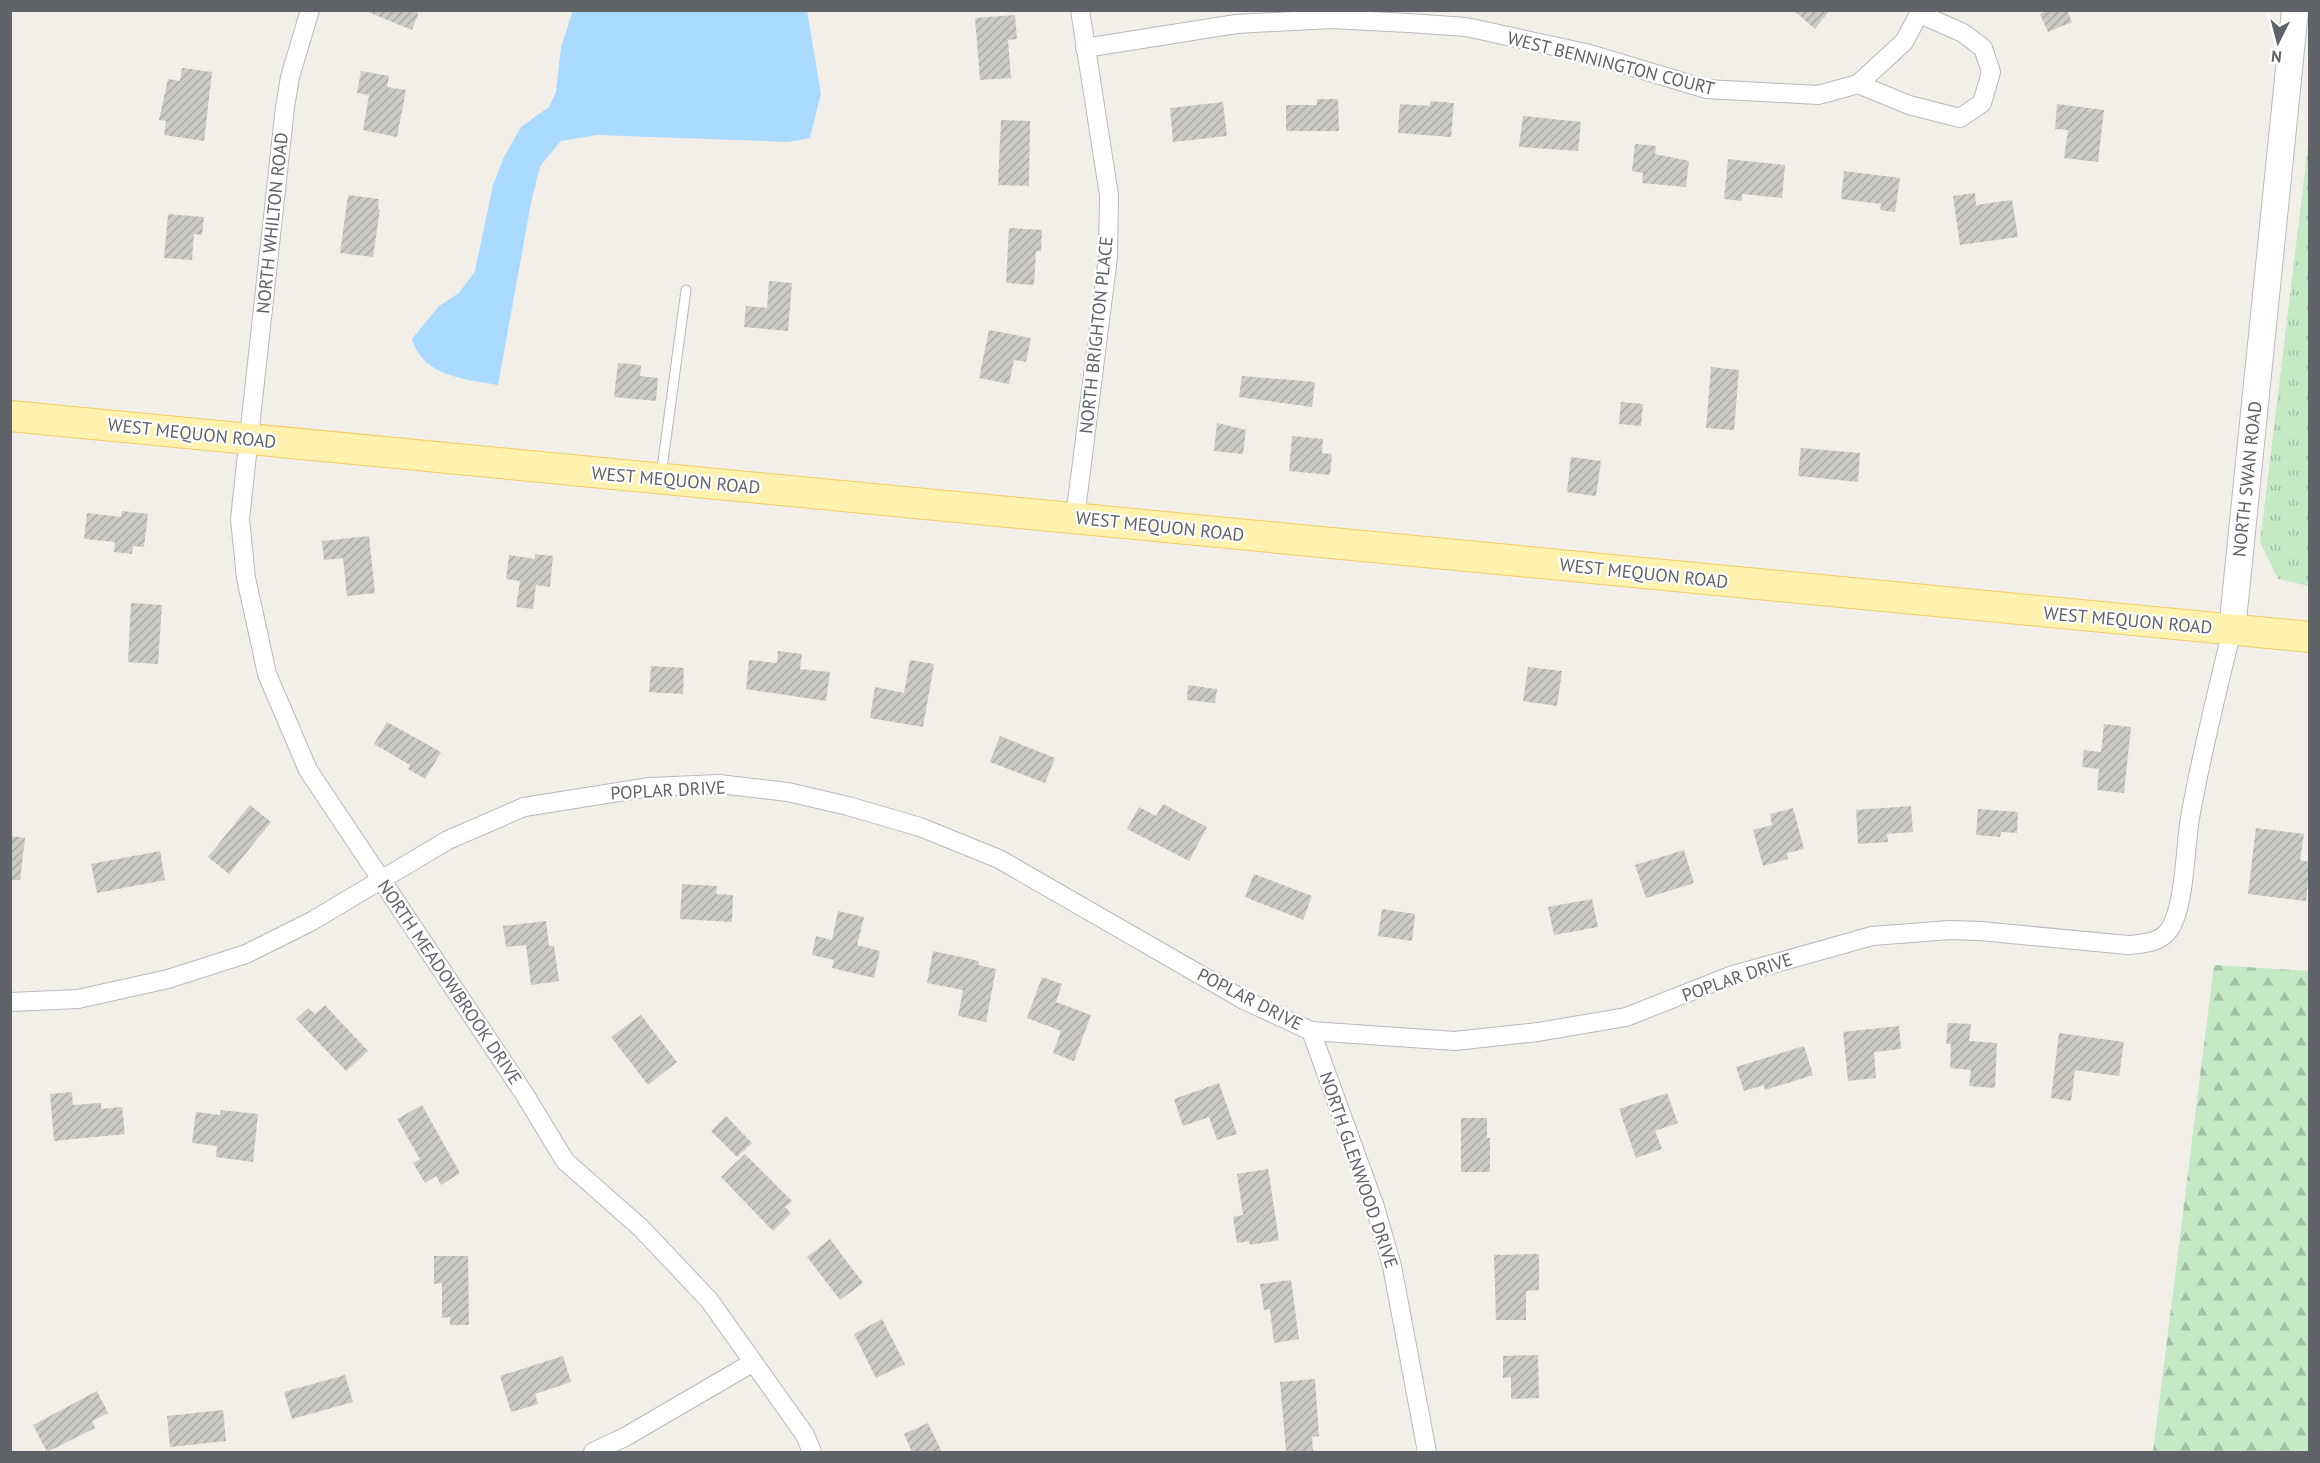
<svg xmlns="http://www.w3.org/2000/svg" width="2320" height="1463" font-family="'PT Sans',sans-serif">
<defs>
<pattern id="grass-tufts" width="24" height="20" patternUnits="userSpaceOnUse" patternTransform="scale(1.5)"><rect width="24" height="20" fill="#c5e8c5"/><path d="M3 7l-1-3M5 7V3M7 7l1-3M15 17l-1-3M17 17v-4M19 17l1-3" fill="none" stroke="#a3c0a4"/></pattern>
<pattern id="forest-firs" width="22" height="20" patternUnits="userSpaceOnUse" patternTransform="scale(1.5)"><rect width="22" height="20" fill="#c5e8c5"/><path d="M5 1l3.5 6h-7zM16 11l3.5 6h-7z" fill="#a3c0a4"/></pattern>
<pattern id="building-hatch" width="6" height="6" patternUnits="userSpaceOnUse" patternTransform="scale(1.5)"><rect width="6" height="6" fill="#cccac5"/><path d="M-1 1l2-2M0 6l6-6M5 7l2-2" fill="none" stroke="#a9a8a4"/></pattern>
</defs>
<rect width="100%" height="100%" fill="#f1efe8"/>
<path fill="url(#grass-tufts)" d="M2309,138V586L2278,579L2260,542Z"/>
<path fill="url(#forest-firs)" d="M2214,965L2309,971V1452H2153Z"/>
<path fill="#aadaff" d="M573,10L807,11L821,94L810,138L788,142L597,135L561,141L540,166L531,203L498,385C465,379 423,377 412,339L439,306L459,293L475,271L493,185L504,157L521,127L549,107L556,92L561,47Z"/>
<g fill="url(#building-hatch)">
<path d="M363,10H417L418,15L412,30Z"/>
<path d="M1793,10H1830L1815,29Z"/>
<path d="M2048,10H2067L2072,22L2048,32L2040,14Z"/>
<path d="M1015,15L1017,39L1008,40L1011,78L980,80L975,18Z"/>
<path d="M182,68L212,72L204,141L164,135L166,121L159,120L168,79L180,81Z"/>
<path d="M361,71L389,76L387,87L406,90L397,137L363,130L369,95L357,93Z"/>
<path d="M1317,99H1338L1339,131H1286V105H1317Z"/>
<path d="M1430,101L1454,103L1451,137L1398,133L1400,104L1430,106Z"/>
<path d="M1223,102L1227,136L1173,142L1170,108Z"/>
<path d="M2057,104L2104,110L2098,162L2064,158L2068,130L2055,129Z"/>
<path d="M1523,116L1581,122L1578,151L1519,147Z"/>
<path d="M1001,120L1030,121L1029,186L998,185Z"/>
<path d="M1635,144L1656,146L1655,154L1689,161L1686,187L1642,183L1643,173L1632,171Z"/>
<path d="M1728,159L1785,165L1782,198L1742,194V201L1724,199Z"/>
<path d="M1844,171L1900,178L1895,212L1880,210L1881,204L1841,199Z"/>
<path d="M1975,193L1976,205L2012,200L2018,237L1960,245L1953,196Z"/>
<path d="M348,195L379,199L378,209H380L373,257L340,253Z"/>
<path d="M168,214L204,217L202,235L194,234L192,260L164,258Z"/>
<path d="M1009,228L1042,230L1041,251H1036L1034,285L1006,283Z"/>
<path d="M769,281L792,283L788,331L744,327L746,306L767,308Z"/>
<path d="M989,330L1031,338L1026,362L1014,360L1009,384L979,378Z"/>
<path d="M618,363L641,365L640,376L658,378L656,401L614,397Z"/>
<path d="M1711,367L1739,370L1734,430L1706,428Z"/>
<path d="M1242,376L1315,382L1312,407L1239,397Z"/>
<path d="M1621,402L1643,404L1641,426L1619,424Z"/>
<path d="M1217,423L1246,430L1243,454L1214,451Z"/>
<path d="M1292,436L1323,439L1322,453L1332,454L1330,475L1289,471Z"/>
<path d="M1801,448L1860,453L1858,482L1798,476Z"/>
<path d="M1571,457L1601,461L1596,496L1567,492Z"/>
<path d="M122,511L148,514L144,547L133,546L132,554L114,552L115,542L84,539L87,513L121,517Z"/>
<path d="M369,536L375,593L347,596L343,558L324,560L322,541Z"/>
<path d="M535,554L553,556L550,587L536,585L533,609L516,607L520,581L506,579L509,555L535,559Z"/>
<path d="M131,603L162,605L158,664L128,662Z"/>
<path d="M778,651L802,654L800,669L830,672L826,701L746,689L749,660L777,663Z"/>
<path d="M910,660L934,664L923,727L870,718L875,687L904,693Z"/>
<path d="M651,666L684,668L683,694L649,692Z"/>
<path d="M1528,667L1562,671L1557,706L1523,701Z"/>
<path d="M1188,685L1217,689L1215,703L1187,700Z"/>
<path d="M387,722L441,752L425,779L408,769L410,765L374,744Z"/>
<path d="M2104,724L2131,727L2124,793L2097,790L2099,769L2082,767L2084,750L2101,752Z"/>
<path d="M1000,736L1055,758L1045,783L990,762Z"/>
<path d="M1163,804L1207,827L1189,861L1127,829L1139,807L1156,816Z"/>
<path d="M250,805L271,822L229,874L208,857Z"/>
<path d="M1911,806L1913,832L1887,834L1888,842L1858,844L1856,810Z"/>
<path d="M1793,808L1804,849L1787,853L1788,859L1763,866L1753,830L1772,825L1770,814Z"/>
<path d="M1978,809L2018,812L2017,833L2001,832L2000,837L1976,835Z"/>
<path d="M2256,828L2304,834L2300,860L2310,862L2306,901L2248,894Z"/>
<path d="M10,836L25,838L20,880H10Z"/>
<path d="M1684,850L1694,883L1646,898L1635,865Z"/>
<path d="M160,851L165,880L97,893L91,864Z"/>
<path d="M1254,874L1312,896L1303,920L1245,897Z"/>
<path d="M682,884L717,886L716,894L733,895L732,922L680,919Z"/>
<path d="M1592,899L1598,927L1554,935L1548,907Z"/>
<path d="M1382,909L1415,914L1412,941L1378,936Z"/>
<path d="M838,911L864,917L857,945L880,951L874,978L832,968L834,960L812,955L816,936L832,940Z"/>
<path d="M546,921L549,946H554L559,981L531,985L526,945L506,947L503,926Z"/>
<path d="M933,951L979,961L978,965L996,969L986,1022L958,1016L963,990L927,983Z"/>
<path d="M1042,977L1062,984L1056,1002L1091,1015L1074,1061L1053,1053L1061,1031L1027,1018Z"/>
<path d="M325,1005L368,1051L346,1071L296,1019L308,1008L315,1014Z"/>
<path d="M641,1015L677,1062L648,1085L611,1037Z"/>
<path d="M1948,1023L1971,1024L1969,1041L1997,1043L1995,1088L1969,1086L1971,1070L1950,1068L1951,1044H1946Z"/>
<path d="M1899,1026L1901,1049L1874,1052L1876,1078L1848,1081L1843,1032Z"/>
<path d="M2059,1033L2124,1042L2119,1076L2075,1070L2071,1101L2051,1098Z"/>
<path d="M1804,1046L1813,1075L1765,1090L1764,1085L1744,1091L1736,1067Z"/>
<path d="M1219,1083L1237,1134L1217,1140L1209,1117L1183,1126L1174,1099Z"/>
<path d="M72,1092L73,1105L101,1103V1109L122,1107L125,1134L54,1141L50,1094Z"/>
<path d="M1667,1093L1678,1123L1655,1131L1662,1149L1636,1158L1619,1109Z"/>
<path d="M422,1105L460,1173L441,1185L436,1176L425,1183L413,1163L420,1159L397,1119Z"/>
<path d="M221,1110L258,1114L253,1162L216,1157L217,1146L192,1143L196,1112L220,1115Z"/>
<path d="M726,1116L752,1143L737,1157L711,1131Z"/>
<path d="M1461,1118H1487V1138H1490V1172H1461Z"/>
<path d="M745,1154L792,1201L785,1207L791,1213L773,1231L721,1177Z"/>
<path d="M1268,1169L1279,1240L1250,1245L1249,1241L1237,1243L1233,1217L1243,1215L1237,1174Z"/>
<path d="M830,1239L863,1283L840,1300L807,1257Z"/>
<path d="M1539,1254V1290L1526,1291V1320H1496L1494,1255Z"/>
<path d="M434,1256H468L469,1325H450V1317L442,1318V1283L434,1284Z"/>
<path d="M1291,1280L1299,1339L1274,1343L1270,1309L1264,1310L1260,1284Z"/>
<path d="M882,1319L905,1364L876,1378L854,1334Z"/>
<path d="M1538,1355L1539,1398L1511,1399V1377L1503,1378V1356Z"/>
<path d="M563,1356L571,1382L535,1394L538,1404L511,1412L500,1376Z"/>
<path d="M345,1375L353,1402L292,1419L284,1392Z"/>
<path d="M1315,1379L1319,1436L1312,1437L1313,1452H1286L1280,1382Z"/>
<path d="M97,1391L108,1413L92,1421L95,1428L47,1452L33,1425Z"/>
<path d="M223,1410L226,1441L170,1447L167,1416Z"/>
<path d="M928,1423L942,1452H912L904,1434Z"/>
</g>
<g fill="none" stroke-linecap="round" stroke-linejoin="round">
<g stroke="#b5b8bc" stroke-width="11">
<path id="lane" d="M661,476L686,290"/>
</g>
<g stroke="#b5b8bc" stroke-width="20">
<g id="street">
<path d="M310,10L290,77L285,107L240,519L246,578L267,674L308,770L525,1095L565,1161L641,1228L709,1300L805,1435L812,1452"/>
<path d="M1085,48L1236,24L1331,19L1409,23L1466,27L1590,54L1706,89L1818,95L1858,84L1904,42L1921,10"/>
<path d="M1858,84L1909,105L1960,118L1982,103L1991,72L1983,48L1963,33L1920,14"/>
<path d="M1075,518L1108,257L1109,195L1080,10"/>
<path d="M10,1002L78,999L168,979L246,954L312,921L448,840L524,807L650,787L719,784L788,792L848,806L920,827L999,859L1244,1000L1311,1031L1455,1041L1538,1032L1626,1017L1730,976L1872,936L1950,930L1980,931L2128,945C2143,944 2160,943 2169,930C2185,908 2185,847 2190,818C2201,755 2217,692 2232,630"/>
<path d="M1311,1031L1375,1207L1392,1266L1427,1452"/>
<path d="M593,1452L625,1437L752,1363"/>
</g>
</g>
<g stroke="#b6babf" stroke-width="28">
<path id="secondary" d="M2232,630L2295,10"/>
</g>
<g stroke="#f2c960" stroke-width="32">
<path id="primary" d="M10,416L2310,637"/>
</g>
<use href="#lane" stroke="#fff" stroke-width="9"/>
<use href="#street" stroke="#fff" stroke-width="18"/>
<use href="#secondary" stroke="#fff" stroke-width="26"/>
<use href="#primary" stroke="#fff2af" stroke-width="30"/>
</g>
<g text-anchor="middle" dominant-baseline="central" stroke-width="4.5" stroke-linejoin="round" paint-order="stroke">
<g font-size="18" fill="#5f6368" stroke="#fff">
<text transform="translate(1611 63) rotate(14)">WEST BENNINGTON COURT</text>
<text transform="translate(272 223) rotate(-84)">NORTH WHILTON ROAD</text>
<text transform="translate(1096 335) rotate(-84)">NORTH BRIGHTON PLACE</text>
<text transform="translate(192 433) rotate(6)">WEST MEQUON ROAD</text>
<text transform="translate(2247 479) rotate(-84)">NORTH SWAN ROAD</text>
<text transform="translate(676 480) rotate(5)">WEST MEQUON ROAD</text>
<text transform="translate(1160 526) rotate(6)">WEST MEQUON ROAD</text>
<text transform="translate(1644 573) rotate(6)">WEST MEQUON ROAD</text>
<text transform="translate(2128 620) rotate(5)">WEST MEQUON ROAD</text>
<text transform="translate(668 790) rotate(-3)">POPLAR DRIVE</text>
<text transform="translate(1737 977) rotate(-19)">POPLAR DRIVE</text>
<text transform="translate(450 982) rotate(56)">NORTH MEADOWBROOK DRIVE</text>
<text transform="translate(1250 999) rotate(27)">POPLAR DRIVE</text>
<text transform="translate(1359 1170) rotate(71)">NORTH GLENWOOD DRIVE</text>
</g>
</g>
<rect width="2320" height="1463" fill="none" stroke="#5f6368" stroke-width="24"/>
<g transform="translate(2278 42) rotate(186)" stroke="#ffffff" stroke-width="4.5" paint-order="stroke">
<path d="M0-4.5L10 22L0 15L-10 22Z" fill="#5f6368"/>
<text y="-9" font-size="16" font-weight="bold" text-anchor="middle" fill="#5f6368">N</text>
</g>
</svg>
